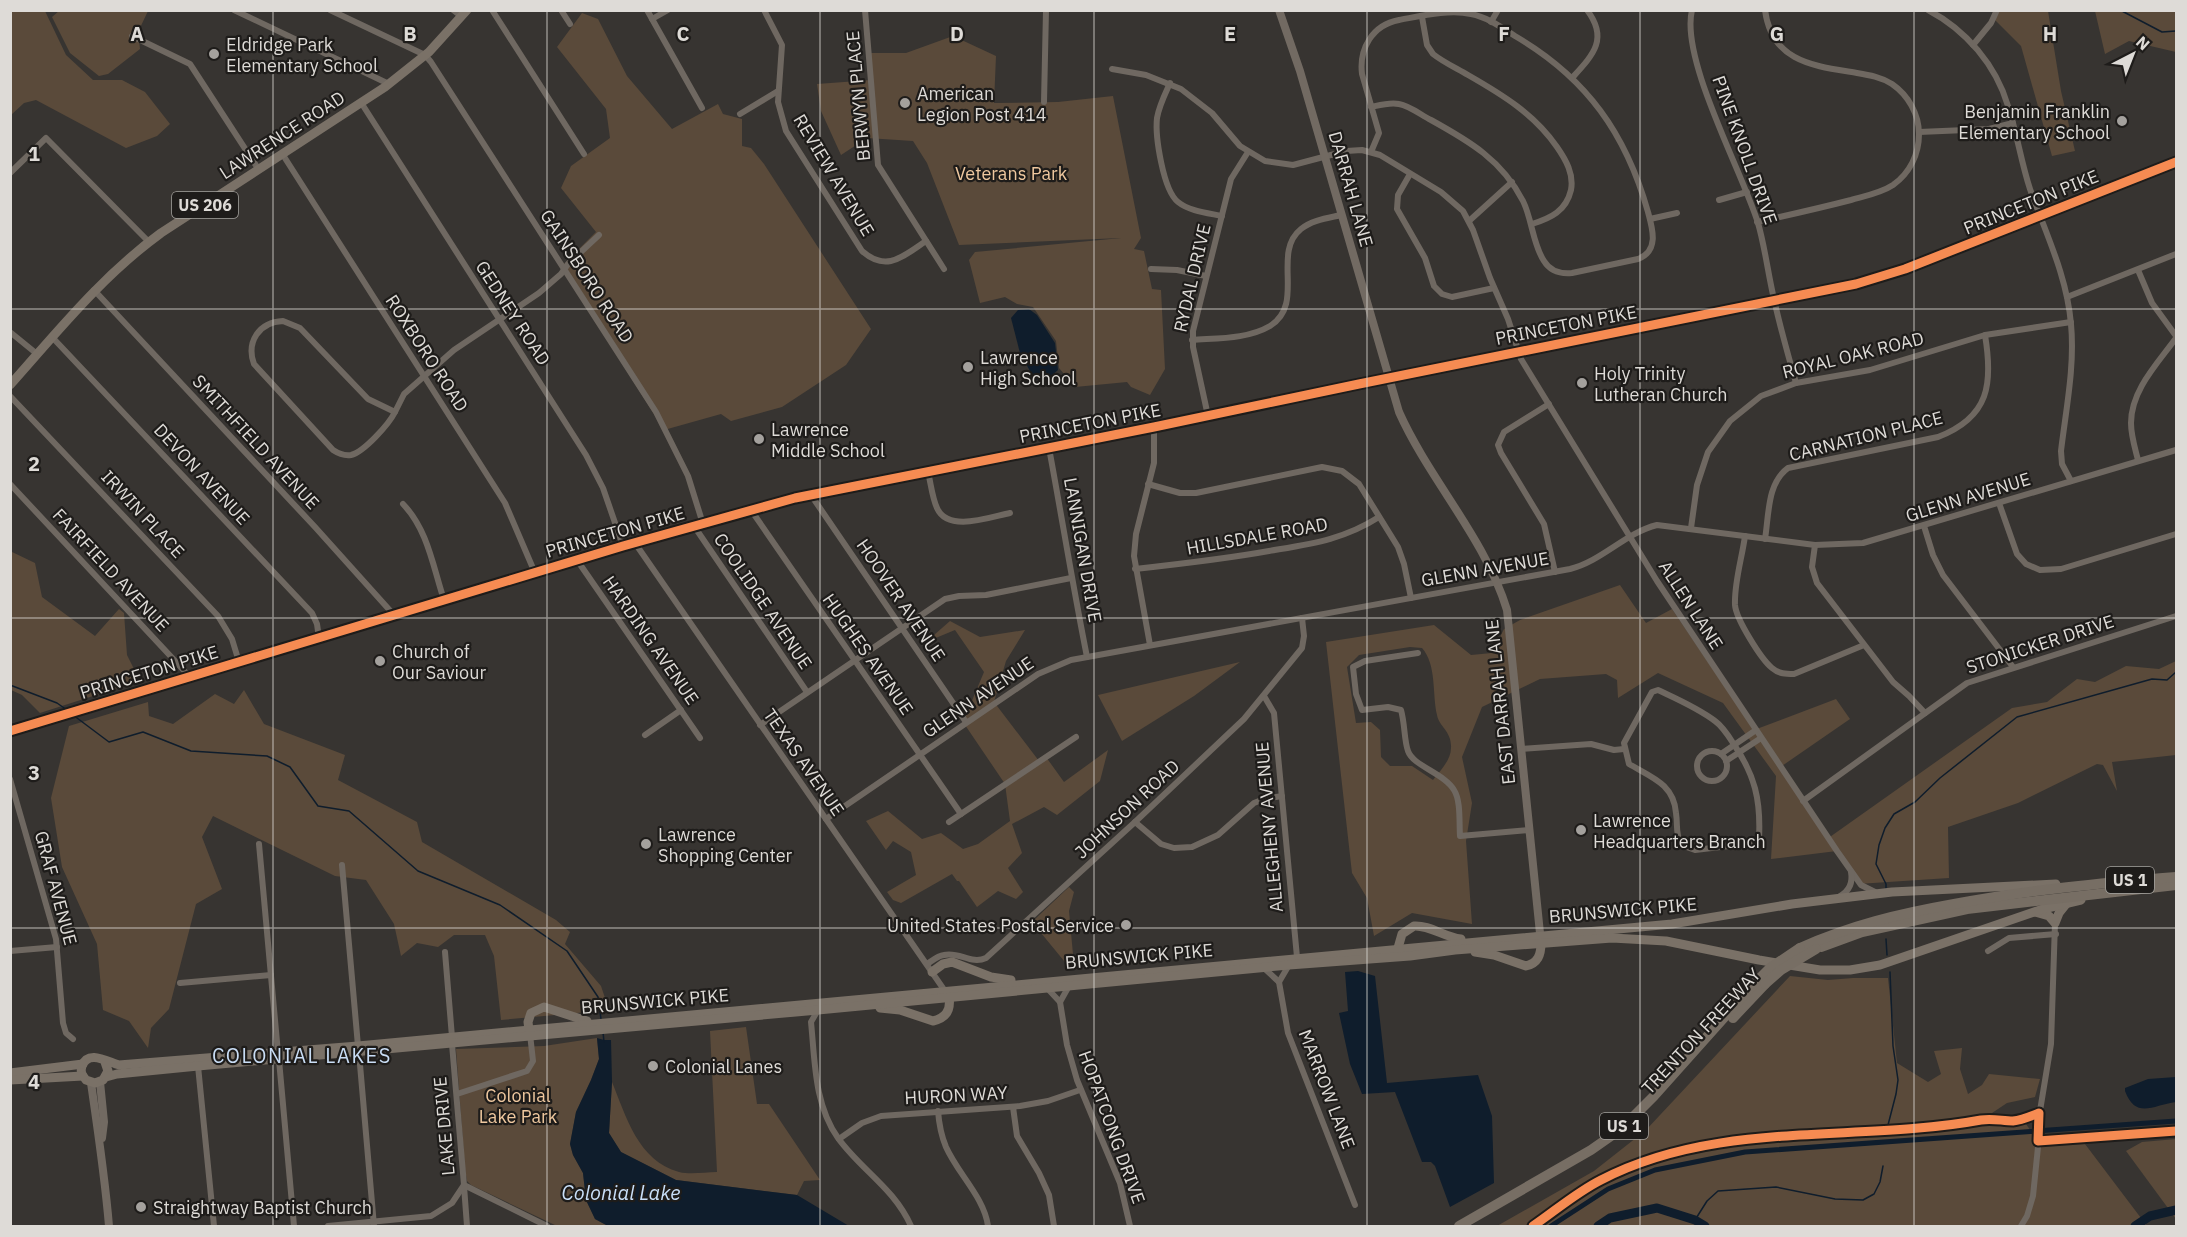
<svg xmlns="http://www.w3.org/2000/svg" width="2187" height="1237" font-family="'IBM Plex Sans',sans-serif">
<rect width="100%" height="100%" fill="#373431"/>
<g fill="#5a4a3a" fill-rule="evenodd">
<path d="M11,10L45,11L66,55L93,80H122L145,92L170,124L157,136L126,148L36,100L24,103L11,115Z"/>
<path d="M59,11H148L138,32L140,49L108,74L99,76L70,53L52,17Z"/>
<path d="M1993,11H2048L2061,91L2075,151L2052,156L2021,46L1992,17Z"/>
<path d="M2095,11H2176V52L2129,41L2105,54Z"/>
<path d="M582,13L598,19L627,76L672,129L718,104L723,114L742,119V146L751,148L764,164L871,329L846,365L782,407L731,421L721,414L664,430L561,267L596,232L561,188L571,166L610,138L606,109L557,47Z"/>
<path d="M953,36L996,56L994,103L1058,102L1113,96L1141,238L1134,249L1144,251L1152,289L1161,290L1165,369L1150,395L1131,387L1127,382L1075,387L1059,368L1056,341L1033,307L1017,304L1005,297L980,303L969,260L975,252L1121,238L959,245L927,163L913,141L867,138L841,155L821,111L817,84L871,80L869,53H906Z"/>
<path d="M10,551L35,563L42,597L95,636L119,609L124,613L127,655L140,681L40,713L22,695L11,690Z"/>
<path d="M1620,585L1646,623L1672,609L1754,730L1836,699L1850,719L1779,768L1827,839L2012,708L2047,702L2077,679L2095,682L2126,666L2159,669L2176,661V755L2112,762L2117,791L2103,765L2097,764L2018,803L1948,827L1949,878L1858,884L1837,851L1771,859L1776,776L1723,703L1658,673L1618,698L1617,680L1606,674L1540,679L1482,707L1462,757L1472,803L1466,841L1472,924L1412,913L1374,936L1367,898L1352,873L1326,642L1434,625L1471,655L1492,653L1504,629L1520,620ZM1410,647L1422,648C1437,665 1432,694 1437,715C1439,727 1452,731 1451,748C1451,760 1440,771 1433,780L1412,766H1390L1381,757L1380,730L1371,722L1356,723L1347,667L1359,655Z"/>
<path d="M950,621L980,637L1025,630L1006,661L994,702L1039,761L1046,757L1064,782L1108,750L1100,781L1057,815L1044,807L1012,824L1022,853L1008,868L1023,892L1016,899L998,891L977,907L959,881H957L952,874L901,903L893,900L887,892L916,875L911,852L893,841L886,850L866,821L888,811L922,839L941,833L963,849L978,844L1010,821L1005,784L963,722L984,672L955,630L926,642Z"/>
<path d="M1240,662L1194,696L1122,741L1098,695Z"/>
<path d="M244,690L264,724L345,755L338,780L417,822L422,842L556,920L570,932L565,944L601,986L609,1010L501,1020L494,956L485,935H454L438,947L417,943L401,956L394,924L366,880L335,876L213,816L202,837L222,889L196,904L169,1009L151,1028L148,1048L129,1021L103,1010L97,944L62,867L51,798L69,726L148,702L149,716L173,724L215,694L234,704Z"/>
<path d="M1069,887L1074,892L1069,911L1074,965L1069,967L1032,922Z"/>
<path d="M1790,976L1828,980L1853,978H1888L1897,1063L1928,1082L1941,1074L1934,1051L1962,1048L1960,1069L1968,1094L1982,1085L1989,1074L2040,1079L2035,1097L2007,1103L1989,1115L2009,1118L2028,1114L2026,1124L2042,1147L2045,1144H2085L2147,1226H1497L1594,1171L1646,1130Z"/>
<path d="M746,1027L757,1104H769L820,1180L804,1181L797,1195L676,1180L621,1152L609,1133L612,1082C626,1116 638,1161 679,1172C691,1175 705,1172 717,1172L710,1031Z"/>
<path d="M597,1038L599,1059L591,1080L576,1112L570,1144L573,1155L583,1173L586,1200L595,1219L608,1226H557L471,1185L467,1181L465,1169L456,1049L544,1046Z"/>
<path d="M2176,1139V1219L2126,1151L2142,1142Z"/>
</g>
<g fill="#0f1d2c">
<path d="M1029,309L1037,315L1055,343L1058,370L1051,376L1035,380L1020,353L1011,318L1018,310Z"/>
<path d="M1358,971L1375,976L1387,1083L1478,1075L1492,1116L1494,1183L1450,1207L1435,1166L1431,1162H1422L1395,1092L1362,1094L1350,1064L1339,1013L1348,1011L1345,972Z"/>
<path d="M597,1038L604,1040H611L612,1082L609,1133L621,1152L676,1180L797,1195L849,1226H608L595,1219L586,1200L583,1173L573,1155L570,1144L576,1112L591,1080L599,1059Z"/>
<path d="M2176,1077V1102C2153,1105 2136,1120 2125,1091V1088L2148,1079Z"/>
</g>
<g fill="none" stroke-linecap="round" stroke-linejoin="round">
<g stroke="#0f1d2c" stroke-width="1.5">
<path d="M2120,10L2162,32L2176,31"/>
<path d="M2174,10L2176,12"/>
<path d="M10,685L57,703L67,710"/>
<path d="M73,715L109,742L143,732L191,751L267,756L290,767L318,806L349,811L418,871L500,905L567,951L598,997L601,1019"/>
<path d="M1886,890V884L1876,864L1879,845L1885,828L1894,814L1915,802L1940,778L2017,717L2152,679L2167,680L2176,672"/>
<path d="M1886,939L1887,955"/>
<path d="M603,1032L604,1042"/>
<path d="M1888,1125L1896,1094L1898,1080L1893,1046L1890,972"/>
<path d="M1695,1220L1707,1201L1718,1191L1776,1187L1835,1199L1863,1200L1874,1194L1880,1182L1883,1166"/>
</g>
<path stroke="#0f1d2c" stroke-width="5" d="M1551,1226L1608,1189L1655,1170L1745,1152L2176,1121"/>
<g stroke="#0f1d2c" stroke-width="9">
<path d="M1598,1226L1610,1218L1657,1208L1695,1220L1705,1226"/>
<path d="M2135,1226L2150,1216L2176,1210"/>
</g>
<g stroke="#6f6861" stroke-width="6">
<path d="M234,10L389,84"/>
<path d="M330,10L425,55L431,62L656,412L688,476L703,524"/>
<path d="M453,10L462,17"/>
<path d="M492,10L584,154"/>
<path d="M561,10L570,24"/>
<path d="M647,10L702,108"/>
<path d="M764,10L782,45L778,102L786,131L862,251C887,273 903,256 926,241"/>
<path d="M865,10L878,165L944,269"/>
<path d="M1692,10C1680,59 1742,171 1758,223C1765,247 1768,274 1774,299C1780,327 1788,355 1796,383"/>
<path d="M1928,10C1966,30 1996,65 2008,106C2017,133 2021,162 2030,189C2046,234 2067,276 2071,324C2075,366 2066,409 2061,451L2062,464L2071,481"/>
<path d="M1422,17L1427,45L1433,54C1443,62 1456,68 1468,75C1503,95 1534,114 1557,147C1566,160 1574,174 1571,190C1566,211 1551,218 1532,224"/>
<path d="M652,19L668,10"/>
<path d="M1491,22L1498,10"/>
<path d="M132,36L190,64L259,170"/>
<path d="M1973,45L1991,23L1997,10"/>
<path d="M1112,69L1146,75L1181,89L1212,113L1240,146L1265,161L1293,165L1346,151L1362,150L1380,155L1441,192L1463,211L1473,230L1490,278L1508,319L1521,359L1657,581L1837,851L1861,885L1875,892"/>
<path d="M1572,78C1593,55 1609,39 1587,10"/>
<path d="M1170,83C1165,94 1159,106 1157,118C1155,136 1163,190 1178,202C1189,211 1208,213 1222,216"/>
<path d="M1044,102L1046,10"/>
<path d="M362,104L586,455L603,488L623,546"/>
<path d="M1371,107C1380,105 1390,102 1399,104C1410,106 1421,115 1431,120C1469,141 1502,160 1523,201C1532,219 1533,245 1544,261C1550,271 1561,274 1572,273L1638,259C1659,251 1653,230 1648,212C1626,134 1587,78 1515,36C1501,27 1487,17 1471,14C1449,9 1421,16 1399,20C1372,25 1359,49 1362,74L1379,133L1371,152"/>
<path d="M740,114L778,91"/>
<path d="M1919,132L1989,129L2013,123"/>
<path d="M283,155L505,503L535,573"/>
<path d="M10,173L46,138L149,242"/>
<path d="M1410,174L1398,195L1397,209L1425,258L1434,286L1442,294L1452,297L1494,288"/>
<path d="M1719,200L1747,192"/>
<path d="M1650,219L1677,213"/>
<path d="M1469,221L1512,182"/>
<path d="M1757,222C1789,215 1820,208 1851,200C1865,196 1881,193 1893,185C1910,173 1919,154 1919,134C1919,114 1908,95 1892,84C1881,77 1869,75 1857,73C1815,66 1772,63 1765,10"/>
<path d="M1151,269L1177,270L1206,276"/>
<path d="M2138,270L2152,303L2176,336"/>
<path d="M94,290L315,527L394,615"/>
<path d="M2067,297L2176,254"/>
<path d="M283,321L300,328L368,399L395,412C389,424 364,452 351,455C344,456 339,454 333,450L254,364C246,342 259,322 283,321Z"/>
<path d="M10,332L37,354"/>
<path d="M52,337L312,613L317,624L319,638"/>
<path d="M1192,340C1218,338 1248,339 1270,326C1306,304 1271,253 1301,229C1312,220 1328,218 1341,215"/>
<path d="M10,396L218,616L232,639L239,662"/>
<path d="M1549,404L1504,432L1498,445L1501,453L1544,524L1555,572"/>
<path d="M395,412L404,394L454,350L539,293L561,274L568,264L599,235"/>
<path d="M1208,416L1193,347V331L1231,179L1248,152"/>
<path d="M1049,448C1062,518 1073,587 1087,657"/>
<path d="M2138,460C2135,448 2131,436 2131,423C2131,390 2158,363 2176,338"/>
<path d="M928,472C931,484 932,497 937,508C948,533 990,517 1010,513"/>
<path d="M10,484L190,677"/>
<path d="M1148,484L1180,493H1196L1322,467L1342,471L1359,484L1398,547L1404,564L1411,598"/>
<path d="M811,495L966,722"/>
<path d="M1999,503L2017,554L2026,564L2040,570L2061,569L2176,534"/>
<path d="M403,504C428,530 433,567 444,600"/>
<path d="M751,510L961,814"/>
<path d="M694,526L807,692"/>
<path d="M1924,526L1933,555L1943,575L2013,667"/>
<path d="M1691,528L1697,485L1708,452L1730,421L1761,396L1796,383L1870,370L1985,335L2071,322"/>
<path d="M1745,536C1742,558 1734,583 1735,605C1736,619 1761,659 1772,668C1779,674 1786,674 1794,674L1864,645"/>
<path d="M1765,539C1769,515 1767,483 1788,468L1938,437C1990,417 1993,383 1985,335"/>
<path d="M635,543L947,994"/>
<path d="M1815,545L1812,567L1817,583L1893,682L1909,696L1925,713"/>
<path d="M577,560L700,738"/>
<path d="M1135,569C1180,564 1225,559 1269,551C1310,544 1343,540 1379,517"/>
<path d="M1150,645L1134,556L1136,534L1154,463V427"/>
<path d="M1418,653L1365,661L1353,667L1356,694L1362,710L1388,707L1401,710C1405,724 1404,740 1408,751C1413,766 1444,773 1454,790C1461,801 1459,822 1460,836L1530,830"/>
<path d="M1658,690C1677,699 1698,708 1715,721C1722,726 1728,735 1733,743C1755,775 1761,800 1759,839L1754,843L1695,850L1681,845C1675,832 1678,826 1676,813C1674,784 1651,777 1629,764L1624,743L1652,692Z"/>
<path d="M1264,696L1274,713L1297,957"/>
<path d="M760,725L945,599L959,596L986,595L1071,578"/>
<path d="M645,735L681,710"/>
<path d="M1522,749L1591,744L1614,750L1624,749"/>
<circle cx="1712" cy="766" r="15"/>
<path d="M1721,754L1756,730"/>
<path d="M1726,761L1761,738"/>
<path d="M10,779L56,939L63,1023L66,1033L73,1039"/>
<path d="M1803,801L1967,683L2176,616"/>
<path d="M826,819L1038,674L1071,660L1570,569C1602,561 1625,533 1657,525L1815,545L1863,543L2176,450"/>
<path d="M949,822L1076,737"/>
<path d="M1135,822L1161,844L1174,848L1192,847L1218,835L1254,803L1264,799L1282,796"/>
<path d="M259,844L278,1053"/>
<path d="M342,865L358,1046"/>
<path d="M1840,896C1849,891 1853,883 1851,872"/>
<path d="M10,951L57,947"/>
<path d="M1988,951L2009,938L2056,934"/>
<path d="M445,952L452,1037"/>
<path d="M927,964C932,961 937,956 944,955C959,951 971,965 986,958L1135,822L1244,719L1302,648L1304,636L1302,618"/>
<path d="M1264,968L1279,982L1288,1033L1355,1205"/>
<path d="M1279,982L1289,965"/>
<path d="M180,983L271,975"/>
<path d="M1047,988L1060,1002L1067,1045L1077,1080L1120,1183L1130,1226"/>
<path d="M1060,1002L1069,986"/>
<path d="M818,1010L811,1022C815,1061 814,1104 838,1138C861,1170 894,1188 911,1226"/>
<path d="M452,1044L464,1185L547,1226"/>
<path d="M359,1053L374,1226"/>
<path d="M279,1060L294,1226"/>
<path d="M198,1066L214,1226"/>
<path d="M457,1094L527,1071L533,1061L530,1034"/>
<path d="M1013,1107L1017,1136L1039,1173L1049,1195L1054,1226"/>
<path d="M938,1111C939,1124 941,1135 946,1147C958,1174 984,1197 988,1226"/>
<path d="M839,1139L862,1123L881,1116L1020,1106L1048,1101L1080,1090"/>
<path d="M464,1186L467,1226"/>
<path d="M328,1226L431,1216L452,1203L464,1185"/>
<path d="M2021,1226L2027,1216L2033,1196L2038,1147V1123L2051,1044L2055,923"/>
</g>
<g stroke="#726a62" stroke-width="8">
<path d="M1279,10L1300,71L1399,412C1430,481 1485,538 1507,610L1541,943"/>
<path d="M10,731L623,546L795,498L1154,427L1359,384L1856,284L1905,269L2176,162"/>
<path d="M100,1082L104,1122L102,1138"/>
<path d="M91,1083C98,1131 105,1178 109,1226"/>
</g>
<g stroke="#7a7167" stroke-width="9">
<path d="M10,385C58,331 102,276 161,233L385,87L429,52L467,10"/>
<path d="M2035,912L2049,916L2055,923L2059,913L2067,903"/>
<path d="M1398,948L1402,934L1414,926C1430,925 1444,937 1461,939"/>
<path d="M1475,952L1494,955L1526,966C1538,963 1541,955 1541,943"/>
<path d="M932,972L943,964L952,962L991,977L1011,980"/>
<path d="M880,1008L900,1010L933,1021C946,1018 951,1010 949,997"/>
<path d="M529,1030L528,1022L531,1013L544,1007L587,1021"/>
<path d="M105,1062L108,1071L103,1080L95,1083L86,1080C82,1075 80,1072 82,1066C88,1049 108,1062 119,1065L358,1046L1672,924L1792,904L1892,892L2056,884"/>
<path d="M10,1073L83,1064"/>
<path d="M106,1077L117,1074L198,1066L818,1010L1289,965L1410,956L1455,950L1612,938L1666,941L1759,960L1820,970H1850L1880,965L2043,909L2081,900"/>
<path d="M10,1080L83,1076"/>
</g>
<g stroke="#776e64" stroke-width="10">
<path d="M1821,947L1862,932L1967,909L2176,885"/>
<path d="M1800,948C1852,925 1898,914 1954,904C2028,890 2101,883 2176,877"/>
<path d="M1733,1018L1765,984"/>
<path d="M1459,1226L1591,1150L1621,1129L1654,1096L1754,984"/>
</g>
<g stroke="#776e64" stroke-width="10">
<path d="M1754,984L1770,968L1800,948"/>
<path d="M1765,984L1781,970L1816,949"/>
</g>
<g stroke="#1e1c1a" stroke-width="13">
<g id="cycleway">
<path d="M10,731L623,546L795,498L1154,427L1359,384L1856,284L1905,269L2176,162"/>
<path d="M1533,1226C1555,1211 1577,1192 1601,1180C1718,1119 1856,1143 1981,1120C1993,1118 2002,1121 2013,1121C2022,1120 2031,1116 2039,1113L2038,1141L2176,1131"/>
</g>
</g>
<use href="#cycleway" stroke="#f68b52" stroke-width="9"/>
</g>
<path fill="none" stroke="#dedbd7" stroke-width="1.5" stroke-opacity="0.55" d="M273,10V1226M547,10V1226M820,10V1226M1094,10V1226M1367,10V1226M1640,10V1226M1914,10V1226M10,309H2176M10,618H2176M10,928H2176"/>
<g fill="#a4a19d" stroke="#1e1c1a" stroke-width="2">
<circle cx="214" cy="54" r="6"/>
<circle cx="905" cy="103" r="6"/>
<circle cx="2122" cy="121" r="6"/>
<circle cx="968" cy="367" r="6"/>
<circle cx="1582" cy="383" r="6"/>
<circle cx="759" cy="439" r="6"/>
<circle cx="380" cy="661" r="6"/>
<circle cx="1581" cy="830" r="6"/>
<circle cx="646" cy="844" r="6"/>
<circle cx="1126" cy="925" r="6"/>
<circle cx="653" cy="1066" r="6"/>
<circle cx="141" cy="1207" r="6"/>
</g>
<g text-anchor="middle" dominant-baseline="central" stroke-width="4.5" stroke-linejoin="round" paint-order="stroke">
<g fill="#1e1c1a" stroke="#a4a29e" stroke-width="1.5">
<rect x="172" y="192" width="66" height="26" rx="4.5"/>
<rect x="2106" y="867" width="48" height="26" rx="4.5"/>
<rect x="1600" y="1113" width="48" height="26" rx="4.5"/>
</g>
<g font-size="16" font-weight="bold" fill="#dedbd7">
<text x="205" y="205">US 206</text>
<text x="2130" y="880">US 1</text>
<text x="1624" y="1126">US 1</text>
</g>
<g font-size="18" fill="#dedbd7" stroke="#1e1c1a" text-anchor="start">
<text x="226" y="44">Eldridge Park<tspan x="226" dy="21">Elementary School</tspan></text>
<text x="917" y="93">American<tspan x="917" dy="21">Legion Post 414</tspan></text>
<text x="2110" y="111" text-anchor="end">Benjamin Franklin<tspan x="2110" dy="21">Elementary School</tspan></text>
<text x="980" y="357">Lawrence<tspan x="980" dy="21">High School</tspan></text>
<text x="1594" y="373">Holy Trinity<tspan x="1594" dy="21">Lutheran Church</tspan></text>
<text x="771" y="429">Lawrence<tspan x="771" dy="21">Middle School</tspan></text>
<text x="392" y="651">Church of<tspan x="392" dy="21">Our Saviour</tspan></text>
<text x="1593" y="820">Lawrence<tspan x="1593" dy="21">Headquarters Branch</tspan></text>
<text x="658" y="834">Lawrence<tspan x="658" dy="21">Shopping Center</tspan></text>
<text x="1114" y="925" text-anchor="end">United States Postal Service</text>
<text x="665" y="1066">Colonial Lanes</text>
<text x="153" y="1207">Straightway Baptist Church</text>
</g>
<g font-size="18" fill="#dedbd7" stroke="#1e1c1a">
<text transform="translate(858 96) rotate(-95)">BERWYN PLACE</text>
<text transform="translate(282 135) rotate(-33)">LAWRENCE ROAD</text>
<text transform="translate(1745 150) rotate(70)">PINE KNOLL DRIVE</text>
<text transform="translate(834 175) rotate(59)">REVIEW AVENUE</text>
<text transform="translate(1351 189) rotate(74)">DARRAH LANE</text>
<text transform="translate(2031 202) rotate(-22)">PRINCETON PIKE</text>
<text transform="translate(587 276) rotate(57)">GAINSBORO ROAD</text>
<text transform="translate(1192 278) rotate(-77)">RYDAL DRIVE</text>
<text transform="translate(513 313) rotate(57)">GEDNEY ROAD</text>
<text transform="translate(1566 325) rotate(-11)">PRINCETON PIKE</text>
<text transform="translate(427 353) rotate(57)">ROXBORO ROAD</text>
<text transform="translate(1853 355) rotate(-14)">ROYAL OAK ROAD</text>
<text transform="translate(1090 423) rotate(-11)">PRINCETON PIKE</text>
<text transform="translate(1866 436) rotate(-14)">CARNATION PLACE</text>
<text transform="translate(256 442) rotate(47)">SMITHFIELD AVENUE</text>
<text transform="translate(202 474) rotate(47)">DEVON AVENUE</text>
<text transform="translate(1968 497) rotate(-17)">GLENN AVENUE</text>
<text transform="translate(143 514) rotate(47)">IRWIN PLACE</text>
<text transform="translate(615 532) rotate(-16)">PRINCETON PIKE</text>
<text transform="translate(1257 536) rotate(-10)">HILLSDALE ROAD</text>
<text transform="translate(1083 550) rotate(80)">LANNIGAN DRIVE</text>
<text transform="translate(1485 569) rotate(-10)">GLENN AVENUE</text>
<text transform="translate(111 570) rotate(47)">FAIRFIELD AVENUE</text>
<text transform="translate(901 600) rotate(56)">HOOVER AVENUE</text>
<text transform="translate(763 601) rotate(56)">COOLIDGE AVENUE</text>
<text transform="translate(1691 605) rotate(57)">ALLEN LANE</text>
<text transform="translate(651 640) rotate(55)">HARDING AVENUE</text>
<text transform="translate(2040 644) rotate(-18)">STONICKER DRIVE</text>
<text transform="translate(868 654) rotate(55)">HUGHES AVENUE</text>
<text transform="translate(149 672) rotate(-17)">PRINCETON PIKE</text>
<text transform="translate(978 697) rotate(-34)">GLENN AVENUE</text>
<text transform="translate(1500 702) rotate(-96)">EAST DARRAH LANE</text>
<text transform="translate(804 762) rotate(55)">TEXAS AVENUE</text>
<text transform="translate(1127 809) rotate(-43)">JOHNSON ROAD</text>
<text transform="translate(1269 827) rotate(-95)">ALLEGHENY AVENUE</text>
<text transform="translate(56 888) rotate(75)">GRAF AVENUE</text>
<text transform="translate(1623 910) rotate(-5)">BRUNSWICK PIKE</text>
<text transform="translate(1139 956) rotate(-5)">BRUNSWICK PIKE</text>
<text transform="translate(655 1001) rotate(-5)">BRUNSWICK PIKE</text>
<text transform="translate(1701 1031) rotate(-47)">TRENTON FREEWAY</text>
<text transform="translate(1327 1089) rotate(69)">MARROW LANE</text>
<text transform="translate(956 1095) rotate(-3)">HURON WAY</text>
<text transform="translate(444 1126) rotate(-95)">LAKE DRIVE</text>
<text transform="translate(1112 1127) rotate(70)">HOPATCONG DRIVE</text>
</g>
<g font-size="18" fill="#efc89f" stroke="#1e1c1a">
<text x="1011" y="173">Veterans Park</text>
<text x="518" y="1095">Colonial<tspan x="518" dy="21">Lake Park</tspan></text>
</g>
<g font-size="20" letter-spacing="1.5" fill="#c9ddf5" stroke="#1e1c1a">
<text x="302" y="1055">COLONIAL LAKES</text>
</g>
<g font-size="20" font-style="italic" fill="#c9dff8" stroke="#1e1c1a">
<text x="621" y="1192">Colonial Lake</text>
</g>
</g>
<g font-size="20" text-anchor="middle" font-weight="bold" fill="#dedbd7" stroke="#1e1c1a" stroke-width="4.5" stroke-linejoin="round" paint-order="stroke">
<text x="137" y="41">A</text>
<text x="410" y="41">B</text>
<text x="683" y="41">C</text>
<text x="957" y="41">D</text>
<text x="1230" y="41">E</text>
<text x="1504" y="41">F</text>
<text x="1777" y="41">G</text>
<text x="2050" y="41">H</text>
<text x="34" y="161">1</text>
<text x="34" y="471">2</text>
<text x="34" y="780">3</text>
<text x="34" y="1089">4</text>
</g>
<rect width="2187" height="1237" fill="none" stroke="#dedbd7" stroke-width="24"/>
<g transform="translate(2133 54) rotate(42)" stroke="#1e1c1a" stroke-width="4.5" paint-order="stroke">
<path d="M0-4.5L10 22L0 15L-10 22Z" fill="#dedbd7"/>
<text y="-9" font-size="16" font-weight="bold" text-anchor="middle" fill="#dedbd7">N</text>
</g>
</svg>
